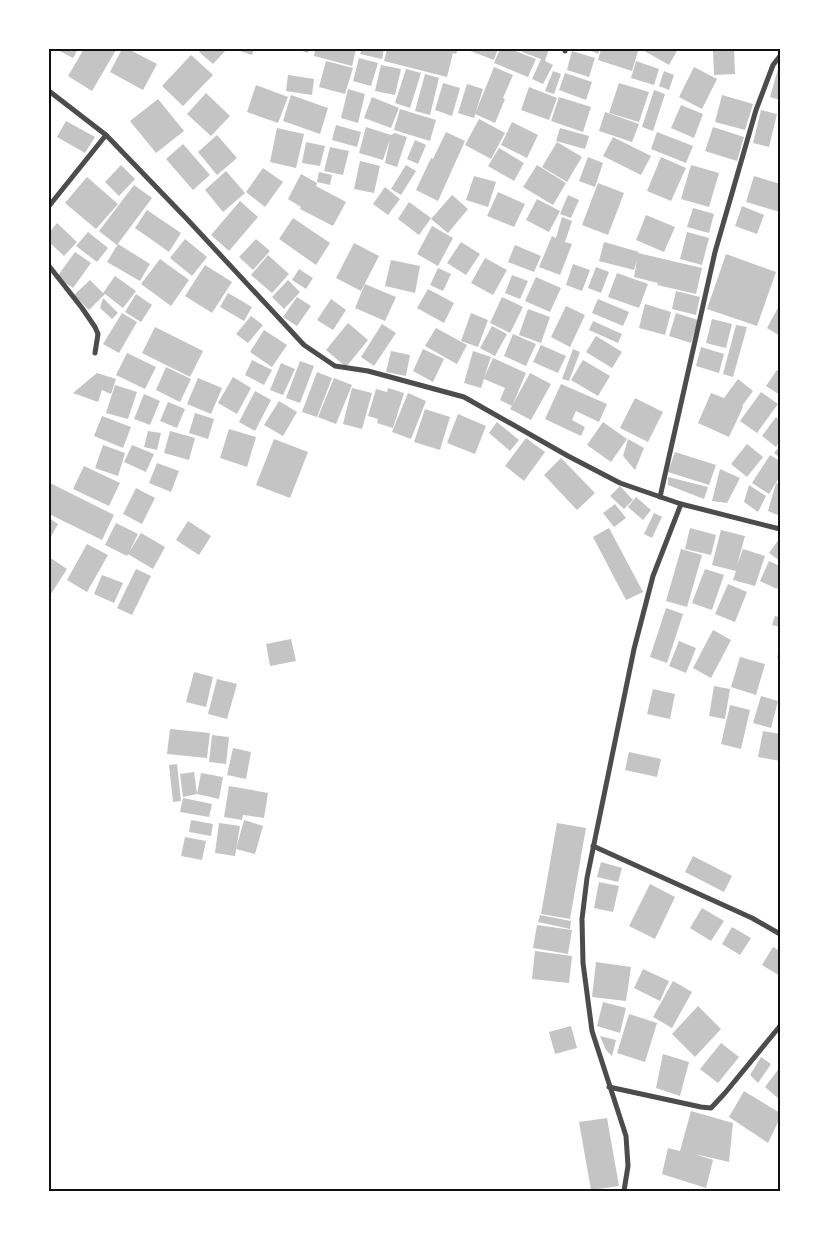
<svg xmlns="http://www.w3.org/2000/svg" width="829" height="1240" font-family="Barlow,sans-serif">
<rect width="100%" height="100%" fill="#fff"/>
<g fill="#c4c4c4">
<path d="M56,49H78L73,58Z"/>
<path d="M84,49L116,50L92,91L68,76Z"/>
<path d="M122,49H128L157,64L143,90L110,72Z"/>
<path d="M202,49H227L213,64L199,52Z"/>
<path d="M240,49H254L252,55L240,51Z"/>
<path d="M297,49H309L308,53Z"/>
<path d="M315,49H356L352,66L314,56Z"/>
<path d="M362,49H384L382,59L360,54Z"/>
<path d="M387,49H458L456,54L453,53L447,77L384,61Z"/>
<path d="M465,49H498L494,60Z"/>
<path d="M500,49H510L536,59L528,77L494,63Z"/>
<path d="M523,49H549L545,61L553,65L543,84L532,79L541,59L522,52Z"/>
<path d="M587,49H600L598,54Z"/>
<path d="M601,49H632L638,51L632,71L598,60Z"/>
<path d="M641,49H678L669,65Z"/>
<path d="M713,49H734L735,74L714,75Z"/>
<path d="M572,51L595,58L589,77L567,70Z"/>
<path d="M191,55L213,75L183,106L162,86Z"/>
<path d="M359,58L378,63L371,86L353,81Z"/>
<path d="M326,61L353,68L345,94L319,87Z"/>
<path d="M636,61L659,69L654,85L631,78Z"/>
<path d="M780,62V100L770,97Z"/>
<path d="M381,65L401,69L395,95L375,91Z"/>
<path d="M494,67L513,75L503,98L505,99L495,123L475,114Z"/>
<path d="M694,67L717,79L702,109L679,97Z"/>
<path d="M406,69L421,73L410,108L395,103Z"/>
<path d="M553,71L561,74L554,94L545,91Z"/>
<path d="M664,71L674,75L669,90L659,86Z"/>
<path d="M565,73L592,82L586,100L559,90Z"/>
<path d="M425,74L439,78L430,115L415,111Z"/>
<path d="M288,75L314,79L312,95L286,91Z"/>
<path d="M443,83L460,88L452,116L435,110Z"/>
<path d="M619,83L649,92L639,122L609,113Z"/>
<path d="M467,84L483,89L474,118L458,113Z"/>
<path d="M256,85L288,97L278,123L247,112Z"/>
<path d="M529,87L557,98L549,120L521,110Z"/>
<path d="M348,89L365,94L358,123L341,118Z"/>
<path d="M654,90L665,94L653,131L642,127Z"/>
<path d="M206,93L230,116L211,136L187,114Z"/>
<path d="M291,95L328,108L320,134L283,121Z"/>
<path d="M722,95L753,104L745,130L715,122Z"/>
<path d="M372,97L399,108L391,128L364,118Z"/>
<path d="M559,97L591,107L583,132L551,121Z"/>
<path d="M158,99L184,131L156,153L130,121Z"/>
<path d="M681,105L703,114L694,138L671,128Z"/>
<path d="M400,109L436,120L430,141L394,130Z"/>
<path d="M761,110L777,114L769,147L753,143Z"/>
<path d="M605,112L639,124L632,142L599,131Z"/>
<path d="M479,119L505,133L491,159L465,145Z"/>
<path d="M66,121L95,137L85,153L57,137Z"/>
<path d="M512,122L538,135L527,158L501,145Z"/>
<path d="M336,125L361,132L357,147L332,140Z"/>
<path d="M366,127L391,135L395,133L407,137L397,167L385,163L390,139L383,160L359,153Z"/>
<path d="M713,127L744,137L737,161L705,151Z"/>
<path d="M277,128L304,134L296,168L270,162Z"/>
<path d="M560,128L589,136L585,149L556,141Z"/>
<path d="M446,132L465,141L438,201L416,190L431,158L433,159Z"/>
<path d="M657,132L693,146L686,163L651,149Z"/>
<path d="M217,135L237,158L217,175L198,152Z"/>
<path d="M613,137L651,156L641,175L603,156Z"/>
<path d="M415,140L426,145L418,164L407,159Z"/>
<path d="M306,142L325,146L320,166L302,163Z"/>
<path d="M557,142L582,157L567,182L542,167Z"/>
<path d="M183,144L210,175L193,190L166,159Z"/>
<path d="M330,147L349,151L343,175L324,171Z"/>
<path d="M499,148L524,163L514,181L488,166Z"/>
<path d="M588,157L603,163L595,187L579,181Z"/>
<path d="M661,157L686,168L671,201L647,191Z"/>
<path d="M360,161L380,166L374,193L354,189Z"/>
<path d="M121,165L135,179L119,196L105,182Z"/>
<path d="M406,165L416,171L401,195L391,189Z"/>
<path d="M537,165L566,183L553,205L523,187Z"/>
<path d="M691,165L719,173L709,207L681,199Z"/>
<path d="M263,168L283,182L265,207L246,192Z"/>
<path d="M226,171L245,193L223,212L205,190Z"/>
<path d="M319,172L332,175L330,185L317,182Z"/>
<path d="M301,174L317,183L316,186L346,202L333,226L300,209L301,207L288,199Z"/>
<path d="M474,176L496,182L488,207L466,200Z"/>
<path d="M754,176L780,184V212L746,202Z"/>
<path d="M87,177L118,204L96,229L65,203Z"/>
<path d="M598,183L624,193L608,235L582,225Z"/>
<path d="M134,185L152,198L117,245L99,231Z"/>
<path d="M385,187L400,199L388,215L373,204Z"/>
<path d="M498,192L525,204L514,227L487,216Z"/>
<path d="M452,195L468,209L448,233L431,219Z"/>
<path d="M568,195L579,200L571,218L560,214Z"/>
<path d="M537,199L560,211L549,232L526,220Z"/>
<path d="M240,201L258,217L229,251L211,235Z"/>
<path d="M409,202L431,218L419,235L398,219Z"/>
<path d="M742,206L764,215L757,234L735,226Z"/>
<path d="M693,208L714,214L709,233L687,227Z"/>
<path d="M147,210L181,233L169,252L135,228Z"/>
<path d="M646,215L675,227L664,252L636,240Z"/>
<path d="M562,217L572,221L565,242L572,244L560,275L539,267L552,236L556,238Z"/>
<path d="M293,218L330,243L316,265L279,239Z"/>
<path d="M57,223L77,242L64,256L49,242V233Z"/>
<path d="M432,226L453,238L438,266L417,254Z"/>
<path d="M88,232L108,248L97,262L76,246Z"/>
<path d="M687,232L709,238L702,265L680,259Z"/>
<path d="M185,239L207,257L192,276L170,258Z"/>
<path d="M256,239L270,251L253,270L239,257Z"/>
<path d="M461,242L480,254L466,275L447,263Z"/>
<path d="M604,242L639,252L638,253L702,268L696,294L657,285L658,283L634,277L637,260L634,270L599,261Z"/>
<path d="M354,243L379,256L361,291L336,278Z"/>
<path d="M118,244L150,264L140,281L107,262Z"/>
<path d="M515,245L541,256L534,272L508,262Z"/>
<path d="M75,252L91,263L73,288L57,277Z"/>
<path d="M726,254L776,272L757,326L707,309Z"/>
<path d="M268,255L289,274L272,293L251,275Z"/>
<path d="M485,258L507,270L493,295L471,283Z"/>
<path d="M160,259L189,280L171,306L141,284Z"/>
<path d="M391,260L420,266L415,293L385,286Z"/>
<path d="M573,264L590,270L582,291L566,285Z"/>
<path d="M205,265L232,282L212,313L185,296Z"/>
<path d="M596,267L609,272L601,293L588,288Z"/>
<path d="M438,268L451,274L443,291L430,285Z"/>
<path d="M299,269L313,278L306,289L292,280Z"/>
<path d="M617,273L648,284L639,308L608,297Z"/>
<path d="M512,275L528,281L520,299L505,293Z"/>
<path d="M115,276L136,291L123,308L105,294L89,310L74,295L90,280L103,293Z"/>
<path d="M536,277L561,288L550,312L525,301Z"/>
<path d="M288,280L300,292L284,309L272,297Z"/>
<path d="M365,284L396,297L385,321L355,308Z"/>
<path d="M428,289L454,303L444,323L417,308Z"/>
<path d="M676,291L700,297L696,315L672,309Z"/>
<path d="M228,293L252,307L244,321L220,307Z"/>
<path d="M136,294L152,305L141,322L125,312Z"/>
<path d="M297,297L311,306L297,326L283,317Z"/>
<path d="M502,297L523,307L510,333L490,323Z"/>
<path d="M103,298L118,313L112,319L100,308Z"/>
<path d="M331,299L346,310L333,330L317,320Z"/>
<path d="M598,299L629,312L623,326L592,313Z"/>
<path d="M645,304L671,312L665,335L639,328Z"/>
<path d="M780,304V336L767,328Z"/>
<path d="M566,306L585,315L570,347L551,337Z"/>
<path d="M528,309L550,317L541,343L519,335Z"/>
<path d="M122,313L137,322L119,353L103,344Z"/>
<path d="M471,313L488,320L478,347L461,341Z"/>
<path d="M676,313L698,320L691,343L669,336Z"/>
<path d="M251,316L263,325L248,343L236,334Z"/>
<path d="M712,319L732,324L726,348L706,343Z"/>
<path d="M593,321L622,334L618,343L589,330Z"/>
<path d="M348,323L368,340L346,367L326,350Z"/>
<path d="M382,324L396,333L374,366L361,357Z"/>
<path d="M736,325L747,327L733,377L723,374Z"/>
<path d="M492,326L507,334L495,356L480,348Z"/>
<path d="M155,327L203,351L190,377L142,353Z"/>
<path d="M436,328L467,345L457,364L425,346Z"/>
<path d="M264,330L287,345L272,367L250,352Z"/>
<path d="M513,334L536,344L526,366L504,356Z"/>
<path d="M596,336L622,352L612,368L586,352Z"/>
<path d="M541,345L566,356L558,373L533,362Z"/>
<path d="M701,347L724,354L719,373L696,366Z"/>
<path d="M423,349L444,359L433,382L413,371Z"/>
<path d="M573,349L580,352L569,381L562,379Z"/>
<path d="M391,351L410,355L406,376L386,372Z"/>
<path d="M473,351L491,357L484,378L493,358L526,373L513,404L530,373L551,384L531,420L510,409L512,406L500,400L505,388L484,379L481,388L464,383Z"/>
<path d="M127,353L156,367L145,389L116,375Z"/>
<path d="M252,360L272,370L264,385L245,375Z"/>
<path d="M583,360L610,376L598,396L571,380Z"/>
<path d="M300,361L314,366L300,403L286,398Z"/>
<path d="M281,363L295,369L283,395L270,390Z"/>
<path d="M166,367L191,379L180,402L156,390Z"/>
<path d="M777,370L780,372V395L766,386Z"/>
<path d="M317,372L332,378L317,417L302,412Z"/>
<path d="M97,373L116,379L111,394L102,390L98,402L73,393Z"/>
<path d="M233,377L251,388L237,414L218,403Z"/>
<path d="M198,378L222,388L211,414L187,404Z"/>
<path d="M334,378L352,385L336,424L318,417Z"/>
<path d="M738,379L753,391L742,406L743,407L729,437L698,423L711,393L724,398Z"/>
<path d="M561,384L607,404L599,422L576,411L572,420L585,427L581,436L545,419Z"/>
<path d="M115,385L137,392L128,419L106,413Z"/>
<path d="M352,388L372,393L362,429L343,424Z"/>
<path d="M388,388L404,393L393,428L377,423L378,419L368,416L376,389L387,392Z"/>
<path d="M255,391L271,400L255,431L239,422Z"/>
<path d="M761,392L778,404L757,433L740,421Z"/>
<path d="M408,393L426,401L411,439L392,432Z"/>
<path d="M144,394L160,401L150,425L134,419Z"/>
<path d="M635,398L663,412L648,442L620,428Z"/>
<path d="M279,401L297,412L283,436L264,425Z"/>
<path d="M168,402L185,409L177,428L160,421Z"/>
<path d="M425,409L450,417L440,450L414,442Z"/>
<path d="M195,413L214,419L208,439L189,433Z"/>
<path d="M458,414L486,426L475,454L447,443Z"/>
<path d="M102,416L131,427L123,448L94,436Z"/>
<path d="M776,417L780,421V441L776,447L762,436Z"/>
<path d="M497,422L519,440L510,451L489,433Z"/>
<path d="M603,422L627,439L611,462L587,445Z"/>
<path d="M229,429L256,437L247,467L220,458Z"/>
<path d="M148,431L161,433L157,450L144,447Z"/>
<path d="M170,431L195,438L189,460L164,453Z"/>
<path d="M526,438L545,452L524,481L505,466Z"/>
<path d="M274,439L308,452L290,498L256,485Z"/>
<path d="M628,439L644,448L635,470L623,456Z"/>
<path d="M747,444L763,457L747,477L731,464Z"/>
<path d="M103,445L125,453L118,476L95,468Z"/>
<path d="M132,445L154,454L146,472L124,462Z"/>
<path d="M780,446V458L774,453Z"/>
<path d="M675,452L716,465L709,485L668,472Z"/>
<path d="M770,455L780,461V476L769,494L752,483Z"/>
<path d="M561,458L595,493L577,510L544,475Z"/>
<path d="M157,463L179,471L171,492L149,483Z"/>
<path d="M84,466L120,483L109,506L73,489Z"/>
<path d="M720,469L740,478L727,503L712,501Z"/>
<path d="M668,477L708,487L704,499L668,485Z"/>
<path d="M50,483L114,515L102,540L49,514Z"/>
<path d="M776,483L780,485V516L768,511Z"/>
<path d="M749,485L766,496L758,512L744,502Z"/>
<path d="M620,486L633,500L624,509L610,496Z"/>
<path d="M136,488L155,498L142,524L123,514Z"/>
<path d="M636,497L651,510L643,520L628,507Z"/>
<path d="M615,504L626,518L614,527L603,513Z"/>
<path d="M654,513L662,517L652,538L644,534Z"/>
<path d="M49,518L58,524L49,540Z"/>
<path d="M188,521L211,536L199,555L176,540Z"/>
<path d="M116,523L138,534L129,552L141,533L165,547L153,569L128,554L127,556L105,545Z"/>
<path d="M609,528L643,592L626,600L593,537Z"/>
<path d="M690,528L716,535L711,555L685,549Z"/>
<path d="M721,530L745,536L737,565L743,549L765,556L755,586L733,580L736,571L712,565Z"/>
<path d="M780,538V561L769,553Z"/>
<path d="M87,544L108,555L87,592L67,580Z"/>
<path d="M681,549L702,555L687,607L666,601Z"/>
<path d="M49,557L67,569L49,597Z"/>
<path d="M769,561L780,566V582L777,589L760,581Z"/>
<path d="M136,569L151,576L132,615L117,608Z"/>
<path d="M705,569L724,575L712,610L692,603Z"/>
<path d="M102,575L123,583L114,603L94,594Z"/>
<path d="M728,584L747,592L735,622L715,614Z"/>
<path d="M666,608L683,614L667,663L650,657Z"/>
<path d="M775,616L780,617V627L772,625Z"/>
<path d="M713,630L731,640L711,678L693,668Z"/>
<path d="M291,639L296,661L270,666L266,644Z"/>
<path d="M679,641L696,648L686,673L669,666Z"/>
<path d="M780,647V659L777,658Z"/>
<path d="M740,657L765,664L756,695L731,687Z"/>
<path d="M194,672L213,677L206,707L186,702Z"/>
<path d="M217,679L237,684L227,719L208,714Z"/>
<path d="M714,686L730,689L725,719L709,716Z"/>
<path d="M653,689L675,694L670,719L647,714Z"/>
<path d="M761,696L778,701L771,728L753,723Z"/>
<path d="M730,705L750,710L741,749L721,744Z"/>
<path d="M170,729L210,733L207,758L167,754Z"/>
<path d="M763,731L780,734V761L758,757Z"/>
<path d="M212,735L229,737L226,764L209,762Z"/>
<path d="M233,748L251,752L246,779L227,775Z"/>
<path d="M629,752L661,759L657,777L625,770Z"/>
<path d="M177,764L181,801L173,802L169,765Z"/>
<path d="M194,772L197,794L201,773L223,777L219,799L197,794L183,797L180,774Z"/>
<path d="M229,786L268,793L264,818L243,815L242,820L224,817Z"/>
<path d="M183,798L212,804L209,817L180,812Z"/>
<path d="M191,820L213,824L211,836L189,832Z"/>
<path d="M244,820L263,826L255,854L236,849Z"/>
<path d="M219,823L240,826L235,856L215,853Z"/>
<path d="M557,823L586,828L570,919L541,914Z"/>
<path d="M185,837L206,841L202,860L181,856Z"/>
<path d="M693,856L732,876L724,892L685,872Z"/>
<path d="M601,862L622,868L618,882L597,877Z"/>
<path d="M599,882L619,886L613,912L594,908Z"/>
<path d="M650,884L675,897L655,939L629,926Z"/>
<path d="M702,908L724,921L711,941L690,928Z"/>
<path d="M540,915L571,921L570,929L538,922Z"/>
<path d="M537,925L572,930L568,954L533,948Z"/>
<path d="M732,927L751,938L740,955L722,944Z"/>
<path d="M773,947L780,951V976L762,965Z"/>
<path d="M535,951L572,956L569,983L532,979Z"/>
<path d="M596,962L631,967L626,1001L592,997Z"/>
<path d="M643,969L669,981L660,1001L634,988Z"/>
<path d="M673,981L692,992L672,1028L653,1017Z"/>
<path d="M603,1002L626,1008L620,1033L597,1026Z"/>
<path d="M698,1006L721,1029L695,1057L672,1034Z"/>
<path d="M629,1014L657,1023L645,1062L617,1053Z"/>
<path d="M571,1026L577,1048L555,1054L549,1032Z"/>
<path d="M600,1036L616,1040L612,1056L606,1050Z"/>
<path d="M721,1043L739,1057L718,1083L700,1069Z"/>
<path d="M663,1054L689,1062L680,1096L656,1088Z"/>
<path d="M761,1057L771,1064L758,1083L750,1075Z"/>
<path d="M780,1067V1097L779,1099L765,1087Z"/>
<path d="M744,1091L780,1113V1118L768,1143L729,1117Z"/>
<path d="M691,1111L733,1123L729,1162L695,1154L713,1160L706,1188L662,1174L668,1148L680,1151Z"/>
<path d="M607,1118L619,1186L591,1190L579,1122Z"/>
</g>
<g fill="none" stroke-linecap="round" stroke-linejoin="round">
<g stroke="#4c4c4c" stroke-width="5">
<path d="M565,49V51"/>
<path d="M49,91L106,135L186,218L304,345L335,366L368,371L464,397L568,456L620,483L681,504L653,576L634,649L587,878L582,919L583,963L592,1031L626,1136L628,1166L624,1191"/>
<path d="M49,206L106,135"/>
<path d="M49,266L82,308L95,327L98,334L95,353"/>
<path d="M660,497L715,252L756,110L773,65L780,56"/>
<path d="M681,504L780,529"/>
<path d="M593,846L752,918L780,934"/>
<path d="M609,1087L701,1107L711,1108L725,1093L780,1026"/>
</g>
</g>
<rect width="829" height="1240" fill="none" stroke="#ffffff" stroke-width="100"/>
<rect x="50" y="50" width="729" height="1140" fill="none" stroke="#111" stroke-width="2"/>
</svg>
